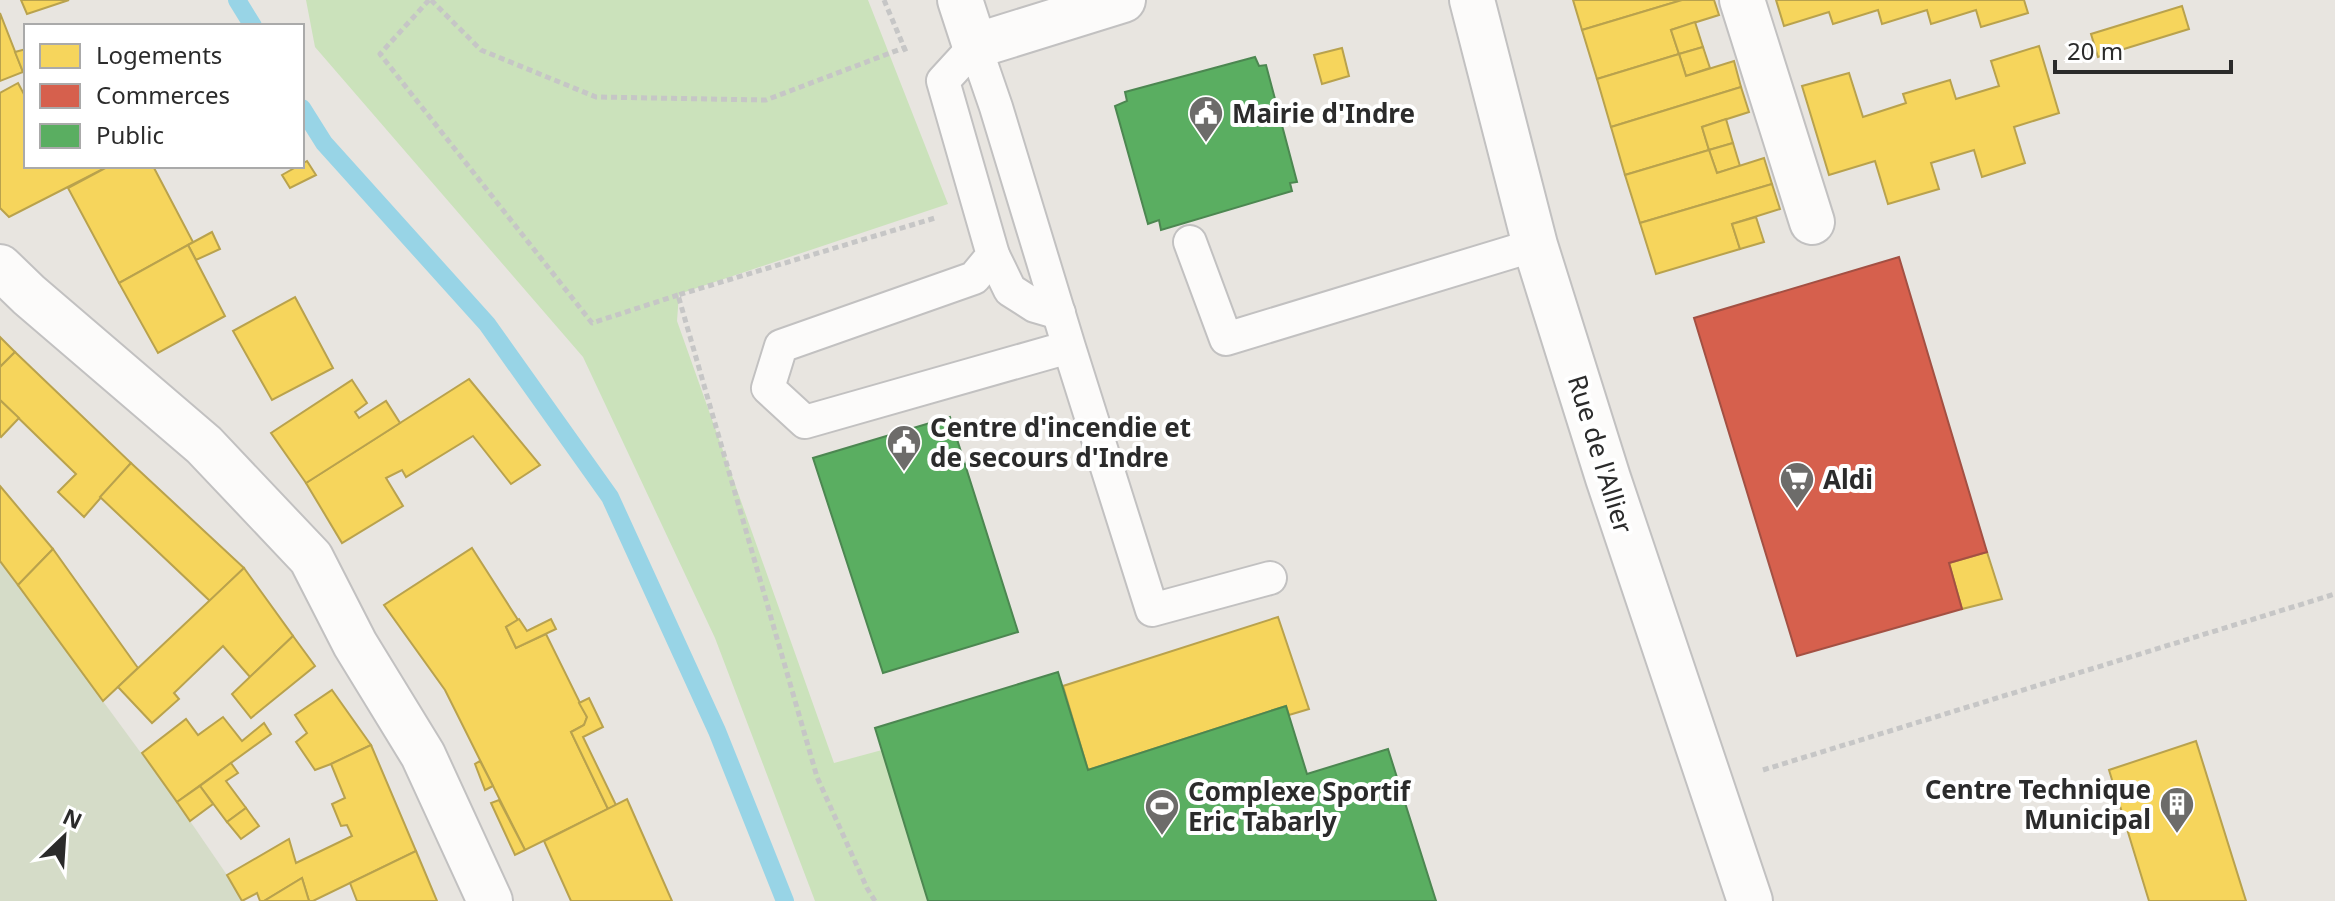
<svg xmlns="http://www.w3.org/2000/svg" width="2335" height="901" font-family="'Noto Sans',sans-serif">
<rect width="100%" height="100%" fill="#e8e5e0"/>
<path fill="#cbe2bb" d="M306,0H868L948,204L679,294L677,321L834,763L882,750L928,901H815L715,638L583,357L315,47Z"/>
<path fill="#d5dcc8" d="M0,561L177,802L227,875L242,901H0Z"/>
<g fill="#f6d55c" stroke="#b9a24d" stroke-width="2">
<path d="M21,0H69L27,14Z"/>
<path d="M1573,0H1682L1582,30Z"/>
<path d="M1682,0H1714L1719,15L1671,30L1679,54L1597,79L1582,30Z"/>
<path d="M1776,0H2024L2028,13L1981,27L1976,10L1931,24L1927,10L1882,24L1878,10L1833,24L1829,12L1784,26Z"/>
<path d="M2182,6L2189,29L2098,57L2091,34Z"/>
<path d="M0,13L23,72L0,81Z"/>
<path d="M1695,22L1703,47L1679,54L1671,30Z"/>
<path d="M2039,46L2059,113L2014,127L2025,163L1982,177L1974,150L1931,163L1939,189L1888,204L1875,161L1829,175L1802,86L1849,73L1863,117L1906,103L1903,94L1950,80L1956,99L1999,86L1991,61Z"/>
<path d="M1703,47L1710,68L1686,76L1679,54Z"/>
<path d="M1342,48L1349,76L1322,84L1314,55Z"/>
<path d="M26,49V71L23,72L15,52Z"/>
<path d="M1679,54L1686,76L1734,61L1741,87L1611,127L1597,79Z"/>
<path d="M18,83L26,98V166H109L9,217L0,208V93Z"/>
<path d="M1741,87L1749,112L1702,127L1709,150L1625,175L1611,127Z"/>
<path d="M1726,119L1733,143L1709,150L1702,127Z"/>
<path d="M1733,143L1740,166L1717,173L1709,150Z"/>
<path d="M1709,150L1717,173L1764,158L1772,184L1640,223L1625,175Z"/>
<path d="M307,161L316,175L290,188L282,175L298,166H302V164Z"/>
<path d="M109,166H153L193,242L119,283L68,188Z"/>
<path d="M1772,184L1780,209L1732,224L1740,249L1656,274L1640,223Z"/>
<path d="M1756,217L1764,242L1740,249L1732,224Z"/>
<path d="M212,232L220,249L196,260L188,245Z"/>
<path d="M188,245L225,316L158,353L119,283Z"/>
<path d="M295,297L333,368L272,400L233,331Z"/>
<path d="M0,337L15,352L0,367Z"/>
<path d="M15,352L131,463L84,517L58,492L76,474L0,400V367Z"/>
<path d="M469,379L540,465L511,484L473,436L406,477L402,470L386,478L403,506L342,543L306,483Z"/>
<path d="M352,380L367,403L355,412L359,418L386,401L400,423L306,483L271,433Z"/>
<path d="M0,400L19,418L1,437L0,436Z"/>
<path d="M131,463L244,568L210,601L100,497Z"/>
<path d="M0,486L53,549L18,585L0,561Z"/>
<path d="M472,548L518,620L506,627L516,648L546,634L587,717L584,725L571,732L608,809L525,850L445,690L384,605Z"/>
<path d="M53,549L138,668L103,701L18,585Z"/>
<path d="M1987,552L2002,599L1962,609L1949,563Z"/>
<path d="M244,568L293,636L250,677L223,646L174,693L179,699L152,723L118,687Z"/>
<path d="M1278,617L1309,709L1289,715L1286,706L1088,770L1063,686Z"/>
<path d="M519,619L527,631L551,619L556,629L516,648L506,627Z"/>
<path d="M293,636L315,666L251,718L232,694Z"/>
<path d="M332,690L371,745L331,764L315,770L296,742L307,733L295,715Z"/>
<path d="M589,698L603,727L583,737L616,805L608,809L571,732L584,725L587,717L579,703Z"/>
<path d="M223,717L242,741L264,723L271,734L177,802L142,753L186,719L198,735Z"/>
<path d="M2196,741L2246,901H2149L2109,770Z"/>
<path d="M371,745L416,851L313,901H309L302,878L264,901H260L257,893L242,901L227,875L289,839L296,863L352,836L347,825L341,826L332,804L345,798L331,764Z"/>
<path d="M480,761L493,786L485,790L475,764Z"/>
<path d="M231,763L238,773L226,781L246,808L227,822L200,786Z"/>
<path d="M200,786L213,804L190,821L177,802Z"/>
<path d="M627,799L672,901H571L544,841Z"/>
<path d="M499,800L525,850L515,855L491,803Z"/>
<path d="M246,808L259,826L241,839L227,822Z"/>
<path d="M416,851L437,901H357L350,883Z"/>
<path d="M302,878L309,901H264Z"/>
</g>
<path fill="#d6604d" stroke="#a35043" stroke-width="2" d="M1899,257L1987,552L1949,563L1962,609L1797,656L1694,318Z"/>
<g fill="#5aae61" stroke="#4c8751" stroke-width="2">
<path d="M1255,57L1259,66L1266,65L1297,182L1290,183L1292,191L1161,230L1159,220L1148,224L1115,106L1127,101L1125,92Z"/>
<path d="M950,417L1018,632L883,673L813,458Z"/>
<path d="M1058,672L1088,770L1286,706L1307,774L1388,749L1436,901H928L875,728Z"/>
</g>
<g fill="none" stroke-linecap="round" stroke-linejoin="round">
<g stroke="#98d4e6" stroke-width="18">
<path d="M237,0L253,26"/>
<path d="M302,108L324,143L487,324L610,497L717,731L785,901"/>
</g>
<g stroke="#c2c1c1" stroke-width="36">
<g id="lane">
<path d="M1190,242L1226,339L1535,245"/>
<path d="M993,255L1010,290L1035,306L1059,313"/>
<path d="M1069,347L805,422L768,388L781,346L974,278L993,255L943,81L975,46L996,107L1069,347L1152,610L1270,578"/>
</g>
</g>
<g stroke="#c2c1c1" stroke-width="48">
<g id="street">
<path d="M960,0L975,46L1123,0"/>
<path d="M1472,0L1535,245L1608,478L1750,901"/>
<path d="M1742,0L1812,222"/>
</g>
</g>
<g stroke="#c2c1c1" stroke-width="48">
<path id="secondary" d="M0,267L29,295L204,445L311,558L355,644L423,755L490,901"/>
</g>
<g stroke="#c6c6c6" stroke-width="5" stroke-dasharray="6 4" stroke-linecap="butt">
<path d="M429,0L380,54L592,323L678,295"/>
<path d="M431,0L481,50L596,97L766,100L906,47"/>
<path d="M884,0L906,52"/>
<path d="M1763,770L2335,594"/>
<path d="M875,901L867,888L817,777L678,295L935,218"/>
</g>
<use href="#lane" stroke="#fcfbfa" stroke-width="32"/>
<use href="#street" stroke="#fcfbfa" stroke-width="44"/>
<use href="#secondary" stroke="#fcfbfa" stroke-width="44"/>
</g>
<defs>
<g id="civic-pin" transform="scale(1.8)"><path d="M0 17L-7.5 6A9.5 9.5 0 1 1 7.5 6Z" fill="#6d6c6a" stroke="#fff"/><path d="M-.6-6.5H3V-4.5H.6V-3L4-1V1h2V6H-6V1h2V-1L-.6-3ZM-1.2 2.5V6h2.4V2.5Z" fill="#fff"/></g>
<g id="supermarket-pin" transform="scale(1.8)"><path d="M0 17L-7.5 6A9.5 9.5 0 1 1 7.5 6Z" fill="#6d6c6a" stroke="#fff"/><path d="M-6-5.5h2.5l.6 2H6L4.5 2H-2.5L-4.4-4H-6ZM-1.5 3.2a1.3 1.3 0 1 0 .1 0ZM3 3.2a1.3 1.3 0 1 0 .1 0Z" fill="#fff"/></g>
<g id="building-pin" transform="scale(1.8)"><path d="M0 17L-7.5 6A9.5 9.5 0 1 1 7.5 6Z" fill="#6d6c6a" stroke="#fff"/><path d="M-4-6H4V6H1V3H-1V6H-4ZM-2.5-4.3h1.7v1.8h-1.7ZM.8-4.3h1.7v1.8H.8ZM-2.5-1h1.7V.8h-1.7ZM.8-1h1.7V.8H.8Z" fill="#fff"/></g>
<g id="stadium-pin" transform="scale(1.8)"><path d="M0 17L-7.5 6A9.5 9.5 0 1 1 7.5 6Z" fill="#6d6c6a" stroke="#fff"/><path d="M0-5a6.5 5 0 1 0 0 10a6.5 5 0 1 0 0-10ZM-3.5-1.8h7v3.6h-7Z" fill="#fff"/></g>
</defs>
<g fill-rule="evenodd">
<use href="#civic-pin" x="1206" y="113"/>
<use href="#civic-pin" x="904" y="442"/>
<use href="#supermarket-pin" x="1797" y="479"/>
<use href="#building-pin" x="2177" y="804"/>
<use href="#stadium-pin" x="1162" y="806"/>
</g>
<g text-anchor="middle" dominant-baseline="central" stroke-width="8" stroke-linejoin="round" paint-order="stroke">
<g font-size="26" font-weight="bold" fill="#2b2b2b" stroke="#fff" text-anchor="start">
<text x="1232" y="113">Mairie d'Indre</text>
<text x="930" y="427">Centre d'incendie et<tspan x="930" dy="30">de secours d'Indre</tspan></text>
<text x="1823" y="479">Aldi</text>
<text x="2151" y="789" text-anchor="end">Centre Technique<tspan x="2151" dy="30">Municipal</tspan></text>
<text x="1188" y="791">Complexe Sportif<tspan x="1188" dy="30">Eric Tabarly</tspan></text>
</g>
<g font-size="26" fill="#2b2b2b" stroke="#fff">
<text transform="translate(1601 454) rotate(73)">Rue de l'Allier</text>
</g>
</g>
<rect x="24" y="24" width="280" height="144" fill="#ffffff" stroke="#aaaaaa" stroke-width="2"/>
<rect x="40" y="44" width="40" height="24" fill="#f6d55c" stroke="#aaaaaa" stroke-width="2"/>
<text x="96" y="64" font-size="24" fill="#2b2b2b">Logements</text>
<rect x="40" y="84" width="40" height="24" fill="#d6604d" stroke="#aaaaaa" stroke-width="2"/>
<text x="96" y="104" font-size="24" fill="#2b2b2b">Commerces</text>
<rect x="40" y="124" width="40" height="24" fill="#5aae61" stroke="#aaaaaa" stroke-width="2"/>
<text x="96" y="144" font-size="24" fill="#2b2b2b">Public</text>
<g transform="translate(64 837) rotate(25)" stroke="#ffffff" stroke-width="6" paint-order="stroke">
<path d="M0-6L14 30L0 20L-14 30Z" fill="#2b2b2b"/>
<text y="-12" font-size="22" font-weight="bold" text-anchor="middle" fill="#2b2b2b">N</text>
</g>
<path d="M2055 60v12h176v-12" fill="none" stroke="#2b2b2b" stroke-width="4"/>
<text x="2067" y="60" font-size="24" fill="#2b2b2b" stroke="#ffffff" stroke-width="6" paint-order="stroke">20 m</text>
</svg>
